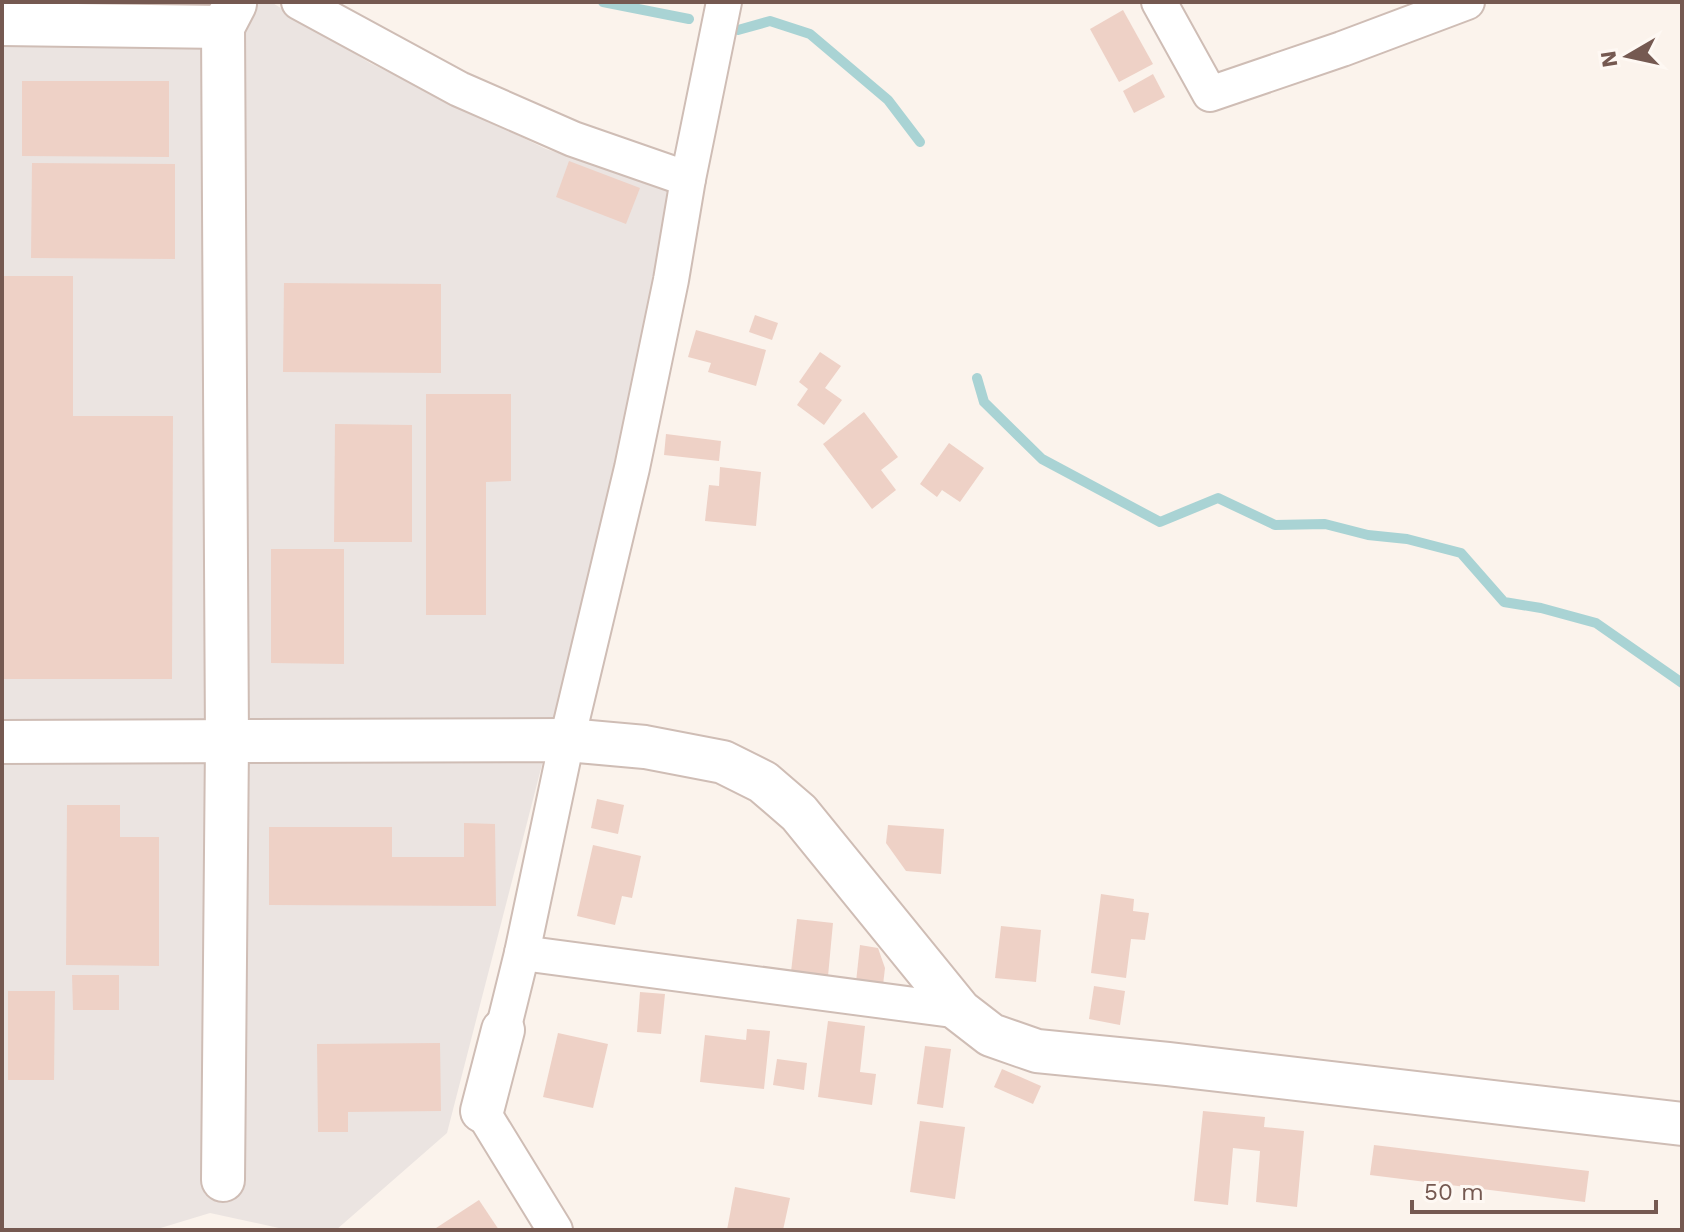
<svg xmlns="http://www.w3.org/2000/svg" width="1684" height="1232" font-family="'Work Sans',sans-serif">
<rect width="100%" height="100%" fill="#fbf3ec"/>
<path fill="#ebe4e1" d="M2,2H271L370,63L546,149L670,189L650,322L595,559L447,1133L336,1230H288L210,1213L154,1230H2Z"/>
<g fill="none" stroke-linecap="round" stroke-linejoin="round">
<g stroke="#a9d3d4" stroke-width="10">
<path d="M603,2L689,19"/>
<path d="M738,30L770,21L810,34L888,100L920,142"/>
<path d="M977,378L984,402L1042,459L1160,522L1218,498L1275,525L1325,524L1368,535L1407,539L1461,553L1504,602L1541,608L1596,623L1682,683"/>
</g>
</g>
<g fill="#eed1c6">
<path d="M1123,10L1153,64L1119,82L1090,29Z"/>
<path d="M1153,74L1165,97L1134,113L1123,91Z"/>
<path d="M22,81H169V157L22,156Z"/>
<path d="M569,161L640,188L626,224L556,197Z"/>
<path d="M32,163L175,164V259L31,258Z"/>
<path d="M4,276H73V416H173L172,679H2V415H4Z"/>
<path d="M284,283L441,284V373L283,372Z"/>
<path d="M755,315L778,323L772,340L749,332Z"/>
<path d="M696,330L766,350L756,386L708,372L711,363L688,357Z"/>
<path d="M820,352L841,366L825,388L842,400L824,425L797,405L808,389L799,382Z"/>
<path d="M426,394H511V481L486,482V615H426Z"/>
<path d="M864,412L898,457L881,470L896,490L872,509L823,444Z"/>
<path d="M335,424L412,425V542H334Z"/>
<path d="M666,434L721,441L719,461L664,455Z"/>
<path d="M949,443L984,468L960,502L942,490L937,497L920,484Z"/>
<path d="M720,467L761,472L756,526L705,521L709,485L719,486Z"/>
<path d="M271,549H344V664L271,663Z"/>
<path d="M597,799L624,805L618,834L591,828Z"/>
<path d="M67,805H120V837H159V966L66,965Z"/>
<path d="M464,823L495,824L496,906L269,905V827H392V857H464Z"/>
<path d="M888,825L944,829L941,874L906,871L886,843Z"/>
<path d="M593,845L641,856L632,898L622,896L615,925L577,916Z"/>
<path d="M1101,894L1134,899L1133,911L1149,913L1145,940L1131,939L1126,978L1091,973Z"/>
<path d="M797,919L833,923L828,976L791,972Z"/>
<path d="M1001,926L1041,930L1036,982L995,978Z"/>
<path d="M860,945L878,948L885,968L883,985L856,982Z"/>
<path d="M72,975H119V1010H73Z"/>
<path d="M1094,986L1125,991L1120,1025L1089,1019Z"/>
<path d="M8,991H55L54,1080H8Z"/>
<path d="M640,992L665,994L661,1034L637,1032Z"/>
<path d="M828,1021L865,1026L860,1072L876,1074L872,1105L818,1097Z"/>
<path d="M747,1029L770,1031L764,1089L700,1082L705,1035L746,1040Z"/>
<path d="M558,1033L608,1044L593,1108L543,1097Z"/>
<path d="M440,1043L441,1111L348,1112V1132H318L317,1044Z"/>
<path d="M925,1046L951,1049L943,1108L917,1104Z"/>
<path d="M777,1059L807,1063L804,1090L773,1085Z"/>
<path d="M1002,1069L1041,1086L1033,1104L994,1087Z"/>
<path d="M1203,1111L1265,1117L1264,1127L1304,1131L1297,1207L1256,1202L1260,1151L1233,1148L1228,1205L1194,1201Z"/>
<path d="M920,1121L965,1127L955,1199L910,1192Z"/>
<path d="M1374,1145L1589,1171L1585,1202L1370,1175Z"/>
<path d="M735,1187L790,1198L783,1230H727Z"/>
<path d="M479,1200L499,1230H433Z"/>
</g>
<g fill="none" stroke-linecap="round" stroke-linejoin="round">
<g stroke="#cfbdb5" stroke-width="38">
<g id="minor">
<path d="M299,2L459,89L573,139L688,179"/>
<path d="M1159,2L1210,94L1342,49L1467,2"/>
<path d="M522,953L960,1011"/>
<path d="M503,1030L522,953L567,740L632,468L671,280L688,179L724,2"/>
<path d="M482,1111L555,1230"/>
</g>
</g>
<g stroke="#cfbdb5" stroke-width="46">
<g id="tertiary">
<path d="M2,24L223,27L235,4"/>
<path d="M223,27L227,742L223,1180"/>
<path d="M2,742L567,740L645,747L723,762L763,782L799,813L960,1011L991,1035L1037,1051L1168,1064L1682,1124"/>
<path d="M482,1111L503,1030"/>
</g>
</g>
<use href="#minor" stroke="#fff" stroke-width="34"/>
<use href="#tertiary" stroke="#fff" stroke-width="42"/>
</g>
<rect width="1684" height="1232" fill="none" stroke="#755951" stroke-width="8"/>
<g transform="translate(1628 56) rotate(261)" stroke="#fef8f3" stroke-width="6" paint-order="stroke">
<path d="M0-6L14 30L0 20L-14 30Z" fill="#755951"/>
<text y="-12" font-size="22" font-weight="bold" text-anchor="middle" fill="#755951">N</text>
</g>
<path d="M1412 1200v12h244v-12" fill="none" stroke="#755951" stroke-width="4"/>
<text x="1424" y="1200" font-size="24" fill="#755951" stroke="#fef8f3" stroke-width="6" paint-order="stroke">50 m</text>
</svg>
